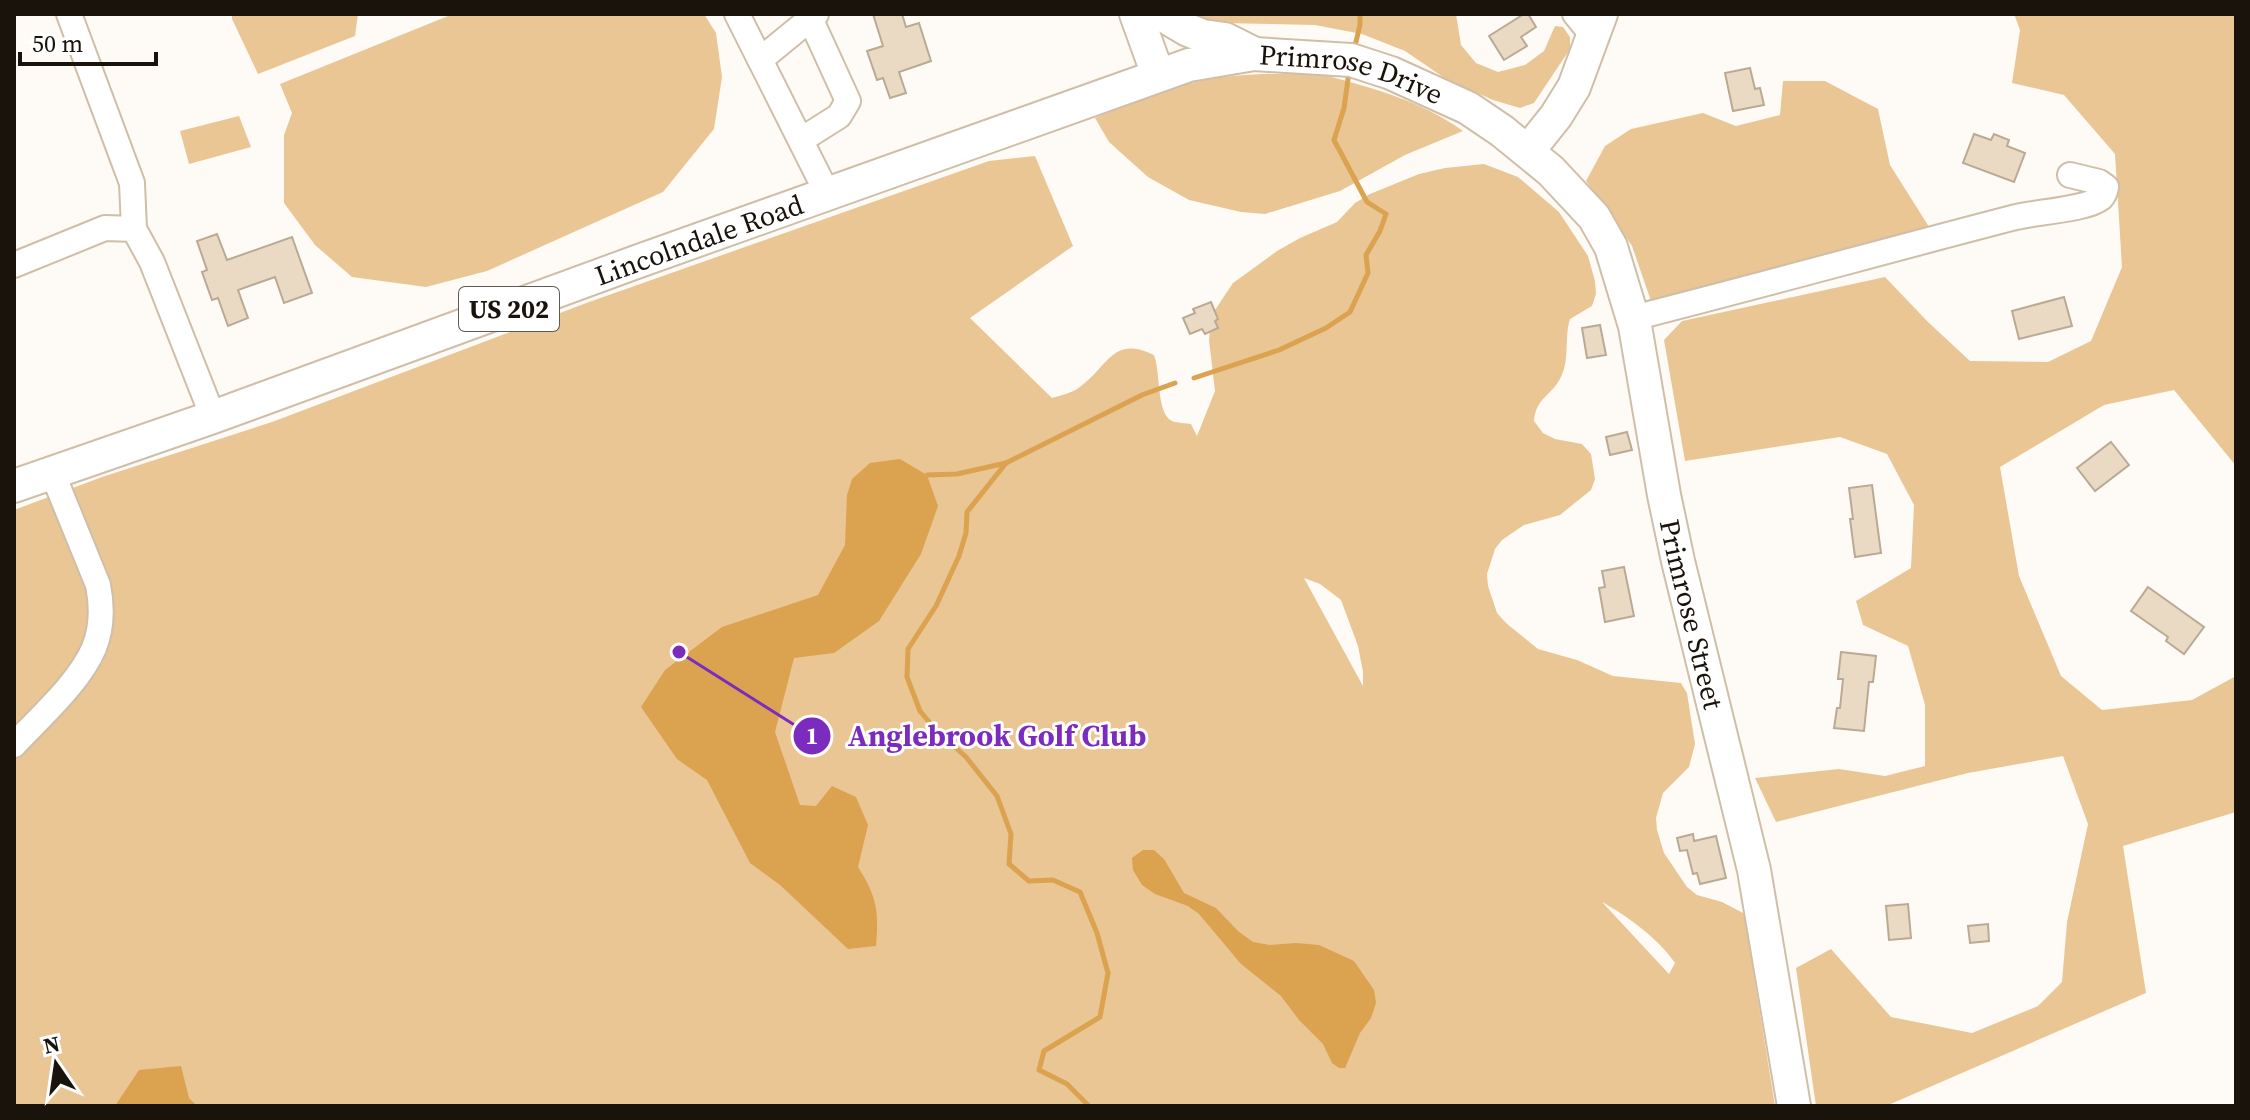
<svg xmlns="http://www.w3.org/2000/svg" width="2250" height="1120" font-family="'Source Serif 4',serif">
<rect width="100%" height="100%" fill="#fefbf6"/>
<g fill="#eac694" fill-rule="evenodd">
<path d="M232,14H358L355,36L258,74L232,19Z"/>
<path d="M453,14H704L716,33L722,77L714,129L663,192L487,271L426,287L352,277L315,245L284,203V135L292,113L280,84Z"/>
<path d="M1191,14H1456L1461,45L1476,63L1498,72L1525,65L1544,51L1555,26L1563,27L1570,37V49L1534,103L1520,108L1493,100L1446,79L1405,51L1362,34L1315,25L1220,23L1197,18Z"/>
<path d="M2014,14H2236V466L2174,390L2104,405L2000,467L2019,576L2061,676L2102,710L2192,700L2236,676V812L2123,846L2146,993L1886,1106H1816L1796,968L1831,949L1891,1017L1972,1033L2038,1006L2062,982L2067,922L2088,824L2063,756L1968,773L1776,822L1755,778L1839,769L1885,776L1925,766V705L1908,646L1863,625L1856,601L1911,568L1914,505L1887,454L1840,437L1685,461L1664,340L1682,321L1885,277L1928,322L1970,361L2048,362L2091,341L2122,267L2115,154L2064,95L2012,83L2020,30Z"/>
<path d="M1317,73C1368,87 1419,99 1463,131L1405,155L1340,191L1265,214L1241,212L1189,200L1148,177L1109,142L1095,118C1129,104 1163,89 1200,81C1238,73 1277,74 1317,73Z"/>
<path d="M1783,81H1825L1878,109L1890,165L1931,230L1651,301L1632,246L1586,181L1605,146L1631,129L1703,113L1736,126L1780,115Z"/>
<path d="M239,116L251,147L189,164L180,131Z"/>
<path d="M1035,156L1073,246L970,318L1052,398C1062,395 1073,393 1081,386C1109,365 1113,335 1154,355C1161,373 1156,413 1172,421C1177,423 1186,423 1191,424L1197,436L1215,391L1209,340L1211,316L1233,283L1277,251L1300,238L1337,222L1355,203L1370,194L1419,174L1445,168L1484,164L1518,177L1559,212L1588,256L1595,281L1596,294L1592,306L1570,319C1564,338 1570,359 1561,377C1552,396 1536,397 1534,421L1543,433L1555,439L1582,444L1591,454L1595,479L1591,490L1560,515L1524,525L1502,540L1495,549L1487,574L1488,586L1497,613L1506,623L1538,649L1577,660L1613,676L1681,683L1687,693L1695,744L1689,767L1663,793L1656,818L1657,830L1664,853L1687,887L1697,895L1722,902L1745,914L1749,926L1754,976L1775,1106H14V510L102,477L272,422L589,302L989,161ZM1304,578L1320,584L1341,600L1358,646L1363,672V686ZM1602,902C1626,915 1660,940 1675,963L1669,974Z"/>
</g>
<g fill="#dba250">
<path d="M900,459L927,475L938,506L921,554L879,621L834,653L794,658L775,732L800,805L816,806L832,786L856,797L868,825L858,867C877,897 879,911 876,946L848,949L780,885L750,863L707,780L677,759L641,707L665,670L722,627L818,595L845,545L847,495L852,479L870,463Z"/>
<path d="M1143,850H1154L1164,859L1184,893L1216,908L1238,931L1253,942L1270,945L1296,943L1319,945L1354,961L1374,990L1376,1003L1371,1018L1360,1033L1345,1068H1339L1332,1063L1323,1044L1299,1020L1281,996L1241,964L1199,914L1188,906L1155,894L1142,885L1133,870L1132,858Z"/>
<path d="M181,1066L189,1098L197,1106H115L139,1070Z"/>
</g>
<g fill="none" stroke-linecap="round" stroke-linejoin="round">
<g stroke="#dba250" stroke-width="5">
<path d="M1354,50L1360,25V14"/>
<path d="M1194,378L1279,350L1326,328L1350,312L1368,273L1366,255L1380,231L1386,214L1367,202L1334,140L1344,108L1349,72"/>
<path d="M1006,463L967,512L966,533L959,556L936,606L908,649L907,677L920,711L935,729L966,757L997,796L1011,834L1009,864L1029,881L1053,880L1080,892L1097,933L1108,973L1100,1017L1044,1051L1039,1070L1067,1084L1089,1106"/>
<path d="M927,475L957,474L1006,463L1142,395L1175,383"/>
</g>
</g>
<g fill="#ebdac3" stroke="#baaa94" stroke-width="2">
<path d="M873,14H902L906,27L919,23L931,61L899,72L906,93L890,98L883,78L877,80L867,51L883,46Z"/>
<path d="M1524,14H1528L1536,27L1521,37L1527,46L1504,60L1489,36Z"/>
<path d="M1750,68L1755,89L1760,88L1764,105L1733,111L1725,73Z"/>
<path d="M1974,134L1991,140L1994,134L2009,140L2007,146L2025,153L2014,182L1963,163Z"/>
<path d="M217,234L227,260L292,237L312,293L284,303L275,277L238,290L248,318L228,326L218,298L212,300L202,272L207,270L197,241Z"/>
<path d="M2064,297L2072,326L2019,339L2012,311Z"/>
<path d="M1211,302L1218,319L1215,321L1218,328L1205,334L1202,329L1190,334L1183,318L1195,313L1193,309Z"/>
<path d="M1600,325L1606,355L1587,358L1582,328Z"/>
<path d="M1627,432L1632,450L1610,455L1606,437Z"/>
<path d="M2111,442L2129,465L2095,491L2077,468Z"/>
<path d="M1872,485L1881,553L1855,557L1850,519H1853L1849,488Z"/>
<path d="M1624,567L1634,616L1605,622L1599,588L1605,587L1602,571Z"/>
<path d="M2148,587L2204,627L2184,654L2166,641L2168,637L2131,611Z"/>
<path d="M1841,652L1876,656L1873,682H1869L1864,731L1834,728L1837,708H1840L1843,679H1838Z"/>
<path d="M1693,834L1694,841L1716,836L1726,878L1700,884L1697,873L1693,874L1687,850L1680,851L1677,838Z"/>
<path d="M1908,904L1911,938L1889,940L1886,906Z"/>
<path d="M1988,924L1989,941L1970,943L1968,926Z"/>
</g>
<g fill="none" stroke-linecap="round" stroke-linejoin="round">
<g stroke="#cfbea8" stroke-width="28">
<g id="minor">
<path d="M69,14L132,183L134,229"/>
<path d="M737,14L828,195"/>
<path d="M1575,14L1593,36"/>
<path d="M760,60L816,14"/>
<path d="M801,140L839,116L848,101L810,18"/>
<path d="M14,265L105,228L134,229L152,262L213,417"/>
<path d="M1633,318C1759,286 1885,251 2012,218C2033,212 2086,210 2101,198C2105,194 2105,192 2106,187L2099,182L2070,175"/>
<path d="M14,745C40,717 79,683 94,648C102,628 102,605 98,585L52,472"/>
</g>
</g>
<g stroke="#cfbea8" stroke-width="36">
<g id="major">
<path d="M1136,14L1158,75"/>
<path d="M1161,14L1188,30L1203,36L1225,39L1251,52"/>
<path d="M1528,151L1556,116L1574,87L1601,14"/>
<path id="s1" d="M14,486L213,417L639,261L1189,65L1254,54L1351,60L1391,73L1468,108L1502,131L1551,171L1594,217L1611,247L1635,326L1664,495L1678,561L1754,870L1794,1106"/>
</g>
</g>
<use href="#minor" stroke="#fff" stroke-width="24"/>
<use href="#major" stroke="#fff" stroke-width="32"/>
</g>
<g text-anchor="middle" dominant-baseline="central" stroke-width="6" stroke-linejoin="round" paint-order="stroke">
<rect fill="#fff" stroke="#5e5a54" stroke-width="2" x="459" y="287" width="100" height="44" rx="6"/>
<g font-size="26" font-weight="bold" fill="#19130b">
<text x="509" y="309">US 202</text>
</g>
<g font-size="28" fill="#19130b" stroke="#fff">
<text stroke="none"><textPath href="#s1" startOffset="1414">Primrose Drive</textPath></text>
<text stroke="none"><textPath href="#s1" startOffset="728">Lincolndale Road</textPath></text>
<text stroke="none"><textPath href="#s1" startOffset="2116">Primrose Street</textPath></text>
</g>
</g>
<path fill="none" stroke="#7b2cbf" stroke-width="3" d="M679 652L812 736"/>
<g fill="#7b2cbf" stroke="#fff" stroke-width="3">
<circle cx="679" cy="652" r="8"/>
<circle cx="812" cy="736" r="20"/>
</g>
<g font-size="24" text-anchor="middle" font-weight="bold" fill="#fff">
<text x="812" y="744">1</text>
</g>
<g font-size="30" text-anchor="middle" font-weight="bold" fill="#7b2cbf" stroke="#fff" stroke-width="6" stroke-linejoin="round" paint-order="stroke">
<text x="997" y="746">Anglebrook Golf Club</text>
</g>
<rect width="2250" height="1120" fill="none" stroke="#19130b" stroke-width="32"/>
<g transform="translate(56 1064) rotate(347)" stroke="#ffffff" stroke-width="6" paint-order="stroke">
<path d="M0-6L14 30L0 20L-14 30Z" fill="#19130b"/>
<text y="-12" font-size="22" font-weight="bold" text-anchor="middle" fill="#19130b">N</text>
</g>
<path d="M20 52v12h136v-12" fill="none" stroke="#19130b" stroke-width="4"/>
<text x="32" y="52" font-size="24" fill="#19130b" stroke="#ffffff" stroke-width="6" paint-order="stroke">50 m</text>
</svg>
